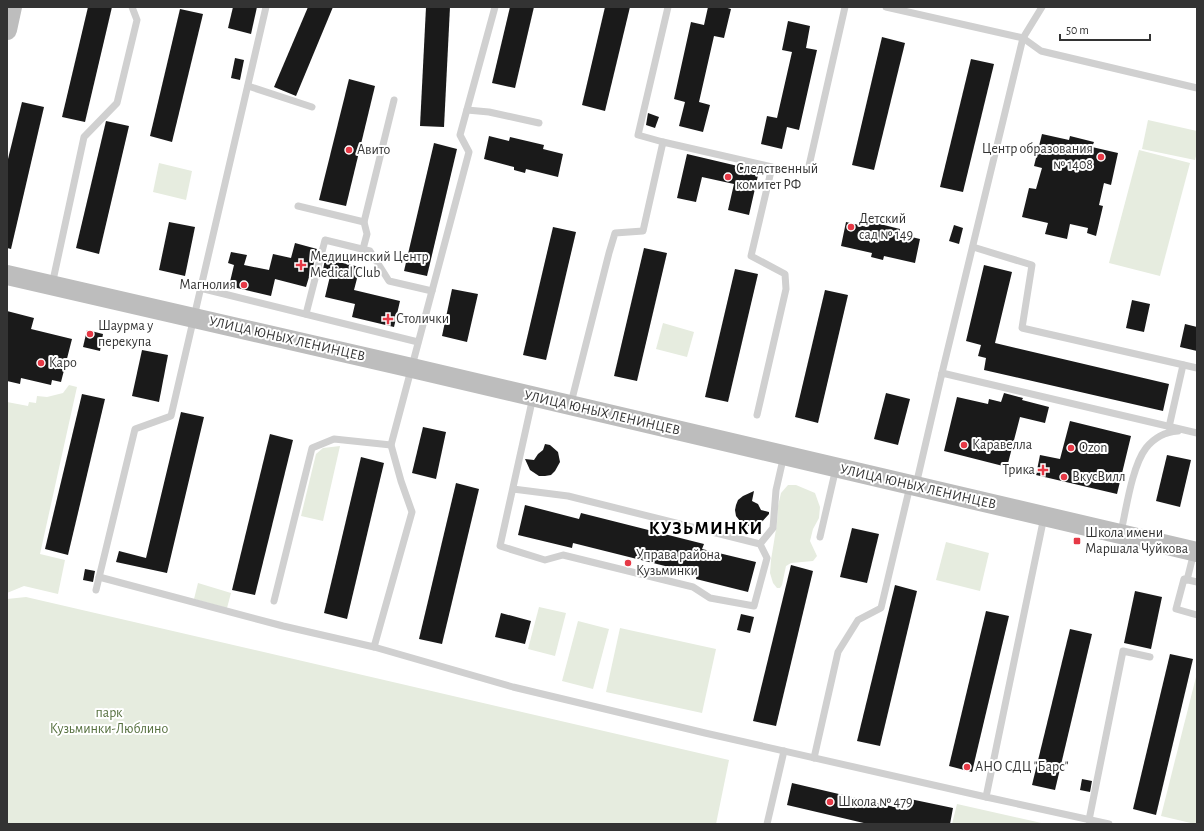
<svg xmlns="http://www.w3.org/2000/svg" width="1204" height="831" font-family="'Alegreya Sans',sans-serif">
<rect width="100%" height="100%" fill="#fff"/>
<g fill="#e6ecdf">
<path d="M1148,120L1197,131V152L1195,160L1142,149Z"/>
<path d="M1139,150L1190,163L1160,276L1109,263Z"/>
<path d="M159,163L192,171L186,200L153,192Z"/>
<path d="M663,323L694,332L687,357L656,349Z"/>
<path d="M69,385L77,387L40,554L65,560L58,594L24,586L7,593V402L28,406L29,402L36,403L37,396L47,397L63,393Z"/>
<path d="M340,446L323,521L301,516L316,454L323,448Z"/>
<path d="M788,485H796L815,493L820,507L819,518L813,529L810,541L817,556L813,561L791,563L786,566L782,585L780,588H777L773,583L770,573L771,560L777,523L778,506L781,493Z"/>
<path d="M946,542L989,553L980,591L936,580Z"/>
<path d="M198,583L231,593L227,608L194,599Z"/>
<path d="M26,597L729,760L716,824H7V599Z"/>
<path d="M539,607L566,613L555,656L528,649Z"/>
<path d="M578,621L609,629L593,689L562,681Z"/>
<path d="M620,628L716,649L702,713L606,692Z"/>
<path d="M1197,673V824H1195L1161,816Z"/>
<path d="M957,804L1046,824H952Z"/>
</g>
<g fill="#1a1a1a">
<path d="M88,7H112L85,122L62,117Z"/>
<path d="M233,7H257L251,34L228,28Z"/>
<path d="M308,7H333L296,96L274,87Z"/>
<path d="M426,7H450L444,127L420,126Z"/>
<path d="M510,7H534L515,88L492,83Z"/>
<path d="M605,7H630L605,111L582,105Z"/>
<path d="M708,7H724L731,9L724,38L714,36L699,102L710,105L703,132L679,126L685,102L674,99L691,22L704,25Z"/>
<path d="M180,9L203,14L172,142L150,136Z"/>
<path d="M788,21L810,26L806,48L817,50L799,130L787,127L782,149L761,144L767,116L777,118L792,52L782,50Z"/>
<path d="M882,37L905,43L874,170L852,165Z"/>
<path d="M235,58L244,60L240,80L231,78Z"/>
<path d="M971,59L994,64L963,192L940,187Z"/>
<path d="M349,79L375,86L346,206L319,200Z"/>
<path d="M22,102L44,107L11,249L7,248V163Z"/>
<path d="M648,113L659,117L655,128L646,125Z"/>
<path d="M106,121L129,126L99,254L76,248Z"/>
<path d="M1042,134L1069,140L1070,136L1094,142L1092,147L1118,153L1111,185L1104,183L1099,205L1103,206L1096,236L1087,233L1088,228L1070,224L1067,239L1045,234L1048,223L1022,217L1029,188L1036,189L1042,168L1034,166Z"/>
<path d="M489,136L509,141L510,137L544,145L543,149L563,154L558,177L526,169L525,173L514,170V167L484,159Z"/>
<path d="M434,143L457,149L427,276L404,271Z"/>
<path d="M687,154L759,171L749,215L728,210L734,184L702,177L696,202L677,198Z"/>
<path d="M868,221L900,229L899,234L920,239L915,263L884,256L883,260L871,257L872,253L841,246L846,222L867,227Z"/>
<path d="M169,222L195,227L185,276L159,270Z"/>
<path d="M954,225L963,228L959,244L949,241Z"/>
<path d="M553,227L576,232L546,360L523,355Z"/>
<path d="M295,243L317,249L313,267H312L306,287L275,279L271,296L229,286L234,265L228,263L231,252L247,255L244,265L269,270L273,254L291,258Z"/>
<path d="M644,248L667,253L637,381L614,376Z"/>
<path d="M325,259L360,267L354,290L400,301L394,327L352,317L355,304L325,297L331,272L323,270Z"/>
<path d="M984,265L1012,272L995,343L1169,384L1163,411L984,370L986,358L978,356L981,345L966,341Z"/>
<path d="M735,269L758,274L728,402L705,397Z"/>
<path d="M452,289L478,294L467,342L442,336Z"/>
<path d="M825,290L848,295L818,423L795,417Z"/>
<path d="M1132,300L1150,304L1144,332L1126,328Z"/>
<path d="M7,311L34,318L31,329L72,339L61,382L52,380L51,385L21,378L20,384L7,381Z"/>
<path d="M1185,324L1197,327V351L1180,347Z"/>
<path d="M87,330L103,334L100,351L83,347Z"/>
<path d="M142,350L168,355L159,402L132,396Z"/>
<path d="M886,393L910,399L898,445L874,439Z"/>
<path d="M1004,393L1023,398L1022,400L1049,407L1045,423L1020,417L1007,467L944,451L957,397L988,404L989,399L1001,402Z"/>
<path d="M82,394L105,399L68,555L45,549Z"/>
<path d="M181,412L204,417L167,573L116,562L119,551L146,558Z"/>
<path d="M1070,421L1131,436L1117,494L1036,475L1040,455L1060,459Z"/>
<path d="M423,427L446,432L436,479L412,473Z"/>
<path d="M270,434L293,440L255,595L232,590Z"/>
<path d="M545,444L550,445L558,452L560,462L555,471L551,475L545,476H539L530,470L525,459L534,460L538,454L543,450Z"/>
<path d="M1167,455L1191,460L1180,507L1156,501Z"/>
<path d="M361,457L384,463L347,619L324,613Z"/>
<path d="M456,483L479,489L442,644L419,639Z"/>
<path d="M754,491L752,501L758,504L761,510L769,512V514L759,525L749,526L740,521L736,516L735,510L736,505L738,500L743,496Z"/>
<path d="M525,505L579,519L581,513L704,544L702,549L756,562L748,592L696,579L697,574L573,543L572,548L518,535Z"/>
<path d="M852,528L879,534L867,583L840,577Z"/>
<path d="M791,565L813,571L776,726L753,721Z"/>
<path d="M85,569L95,571L93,582L83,580Z"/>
<path d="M895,585L917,591L880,746L857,741Z"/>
<path d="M1135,591L1162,597L1151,649L1124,643Z"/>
<path d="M986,611L1009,616L972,772L949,766Z"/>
<path d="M501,613L531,621L525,644L495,637Z"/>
<path d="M741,614L754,617L750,633L737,630Z"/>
<path d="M1070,629L1092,634L1055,790L1032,785Z"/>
<path d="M1170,654L1193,659L1156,815L1133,809Z"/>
<path d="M1082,779L1092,781L1090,792L1080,790Z"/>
<path d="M792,783L907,810L910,799L953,808L950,824H868L787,805Z"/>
</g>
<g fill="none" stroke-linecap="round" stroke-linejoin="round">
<g stroke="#d0d0d0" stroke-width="7">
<path d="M886,7L1023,38L1041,51L1197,88"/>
<path d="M248,86L312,107"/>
<path d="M467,110L489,112L539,123"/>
<path d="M663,142L638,135L668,7"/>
<path d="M808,170L845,7"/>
<path d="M298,206L364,222"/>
<path d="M973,247L1032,265L1022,328L1197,368"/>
<path d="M363,249L367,234L364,222L394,100"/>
<path d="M52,285L84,137L117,103L137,20L132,7"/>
<path d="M200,288L418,342"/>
<path d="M306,314L325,240L370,251L389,281L432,291"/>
<path d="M942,373L1023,38L1042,7"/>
<path d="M571,403L609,253L615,233L643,231L663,142L772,167L751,256L785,274L786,289L757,415"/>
<path d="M1169,427L1183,365"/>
<path d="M916,485L942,373L1197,433"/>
<path d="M513,489L568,496L760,544L767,558L754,606L710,598L693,587L563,555L545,560L500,546L533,397"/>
<path d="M1044,517L986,797L1109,824"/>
<path d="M1121,532C1126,510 1132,466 1146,448C1154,438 1165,432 1178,431"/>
<path d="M820,537L836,468"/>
<path d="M760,544L773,528L776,490L784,455"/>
<path d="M99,577L283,626L374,647L412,512L401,481L391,445L469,152L460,135L495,7"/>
<path d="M1187,580L1194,552"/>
<path d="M1197,582L1184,579L1176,609L1197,615"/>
<path d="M96,590L135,429L171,416L266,7"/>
<path d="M274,601L312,448L334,439L391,445"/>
<path d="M374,647L513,687L705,733L986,797"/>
<path d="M814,758L838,652L858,620L881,608L910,486"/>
<path d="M1089,820L1123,651L1150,657"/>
<path d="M767,824L784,751"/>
</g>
<g stroke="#bdbdbd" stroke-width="20">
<path d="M7,30L12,7"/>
<path d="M7,275L412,368L1197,552"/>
</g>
</g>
<g fill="#e63946" stroke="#fff" stroke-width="1.5">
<circle cx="349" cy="150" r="4"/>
<circle cx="1101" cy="157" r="4"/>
<circle cx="728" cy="177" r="4"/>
<circle cx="851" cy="227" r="4"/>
<path d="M299 259h4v4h4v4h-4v4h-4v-4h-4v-4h4z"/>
<circle cx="244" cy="285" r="4"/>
<path d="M386 313h4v4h4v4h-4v4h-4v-4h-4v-4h4z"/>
<circle cx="90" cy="334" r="4"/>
<circle cx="41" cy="363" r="4"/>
<circle cx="964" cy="445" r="4"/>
<circle cx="1071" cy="448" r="4"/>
<path d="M1041 464h4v4h4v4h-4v4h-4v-4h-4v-4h4z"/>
<circle cx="1064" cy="477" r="4"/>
<rect x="1073" y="537" width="8" height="8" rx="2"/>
<circle cx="628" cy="563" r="4"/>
<circle cx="967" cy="767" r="4"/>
<circle cx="830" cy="802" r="4"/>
</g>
<g text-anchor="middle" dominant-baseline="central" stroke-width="4" stroke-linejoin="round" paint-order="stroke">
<g font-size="14" fill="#333" stroke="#fff" text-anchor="start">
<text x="1093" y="149" text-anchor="end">Центр образования<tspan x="1093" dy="16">№ 1408</tspan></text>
<text x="357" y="150">Авито</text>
<text x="736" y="169">Следственный<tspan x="736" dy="16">комитет РФ</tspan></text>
<text x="859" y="219">Детский<tspan x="859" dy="16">сад № 149</tspan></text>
<text x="310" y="257">Медицинский Центр<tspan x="310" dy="16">Medical Club</tspan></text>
<text x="236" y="285" text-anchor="end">Магнолия</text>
<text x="396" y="319">Столички</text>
<text x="98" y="326">Шаурма у<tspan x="98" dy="16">перекупа</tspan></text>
<text x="49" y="363">Kapo</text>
<text x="972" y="445">Каравелла</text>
<text x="1079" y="448">Ozon</text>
<text x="1035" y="470" text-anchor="end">Трика</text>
<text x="1072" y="477">ВкусВилл</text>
<text x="1085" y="533">Школа имени<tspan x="1085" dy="16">Маршала Чуйкова</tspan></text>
<text x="636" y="555">Управа района<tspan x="636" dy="16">Кузьминки</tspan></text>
<text x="975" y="767">АНО СДЦ "Барс"</text>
<text x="838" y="802">Школа № 479</text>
</g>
<g font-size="14" fill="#333" stroke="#fff">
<text transform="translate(287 339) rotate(13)">УЛИЦА ЮНЫХ ЛЕНИНЦЕВ</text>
<text transform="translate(602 413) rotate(13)">УЛИЦА ЮНЫХ ЛЕНИНЦЕВ</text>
<text transform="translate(918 487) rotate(13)">УЛИЦА ЮНЫХ ЛЕНИНЦЕВ</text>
</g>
<g font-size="14" fill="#56703f" stroke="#fff">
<text x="109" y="713">парк<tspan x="109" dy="16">Кузьминки-Люблино</tspan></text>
</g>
<g font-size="18" font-weight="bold" letter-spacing="1" fill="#000" stroke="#fff">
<text x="706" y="529">КУЗЬМИНКИ</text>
</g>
</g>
<rect width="1204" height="831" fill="none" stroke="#333333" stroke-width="16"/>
<path d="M1060 34v6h90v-6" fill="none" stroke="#333333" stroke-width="2"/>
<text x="1066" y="34" font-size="12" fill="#333333" stroke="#ffffff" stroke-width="3" paint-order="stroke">50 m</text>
</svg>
